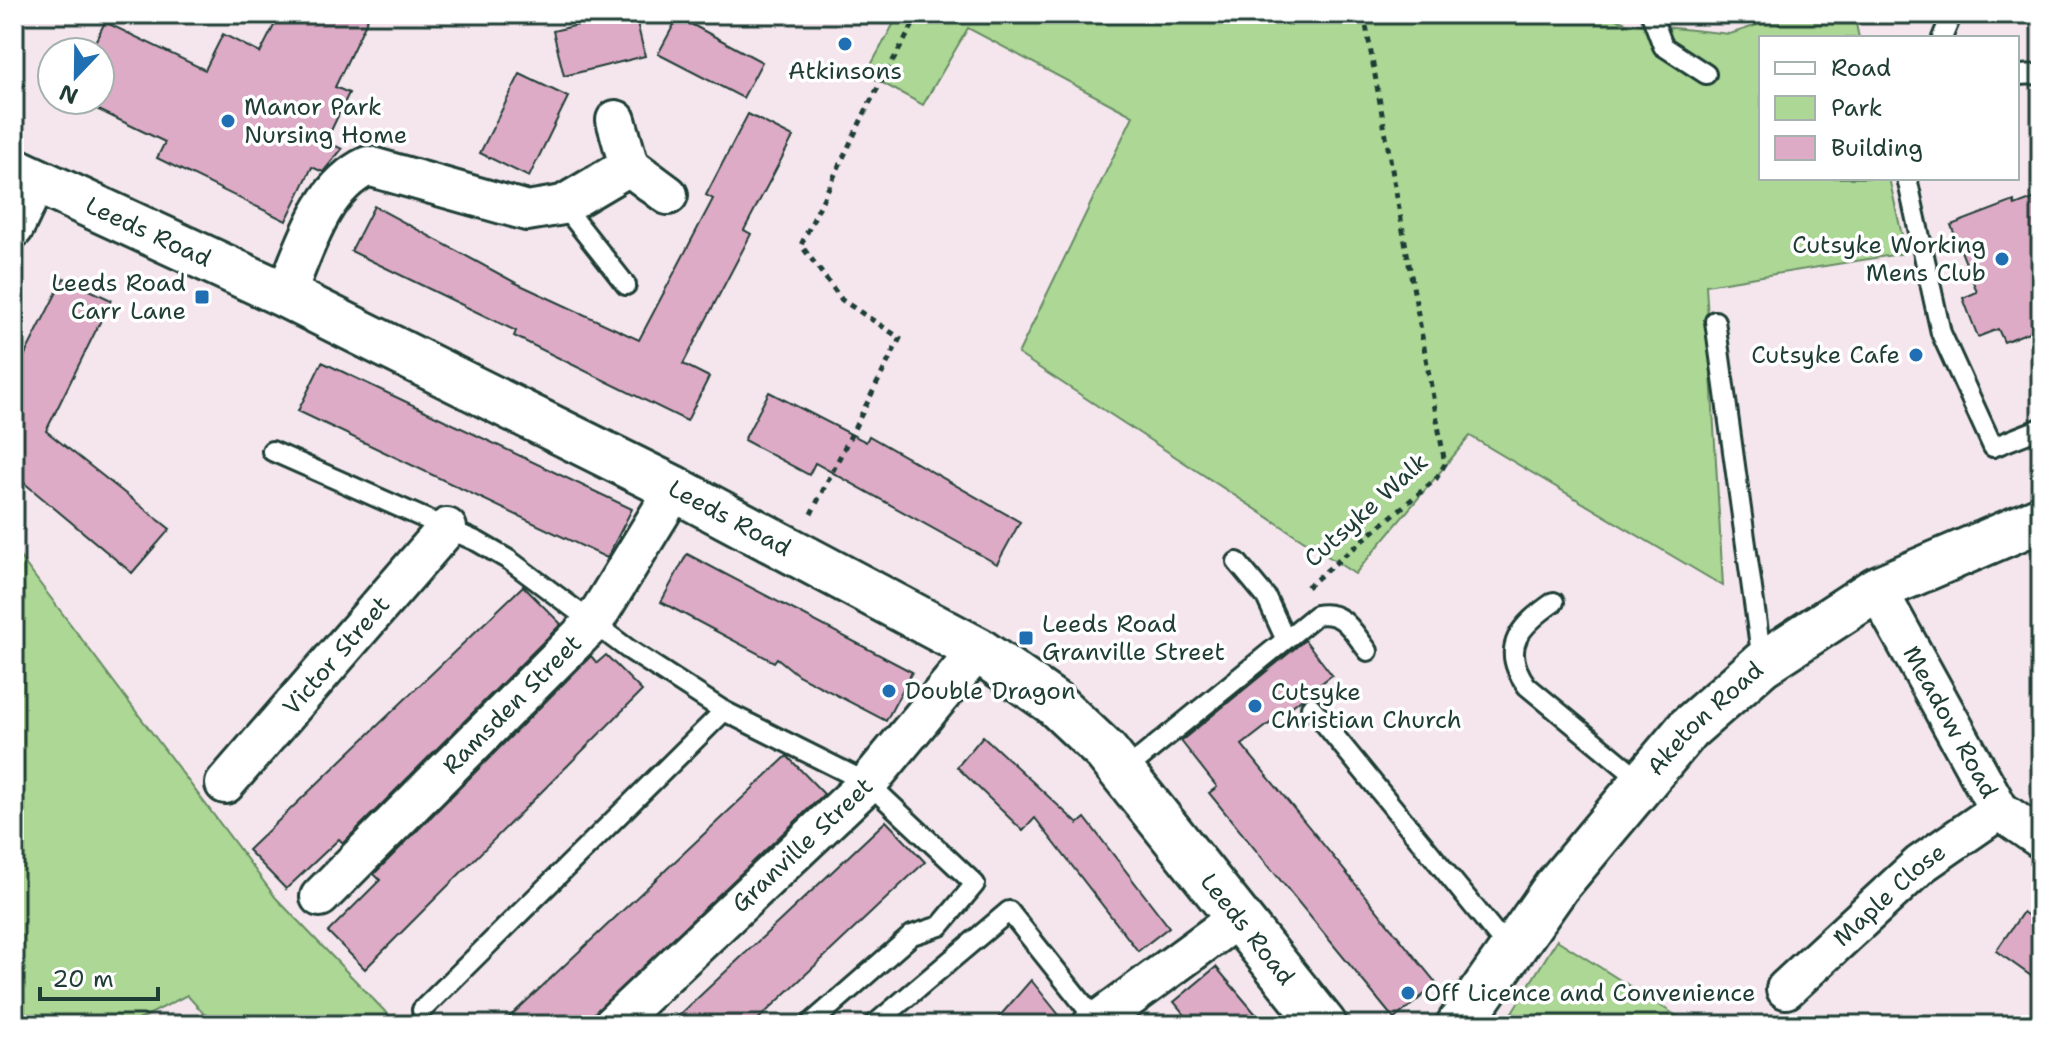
<svg xmlns="http://www.w3.org/2000/svg" width="2055" height="1039" font-family="'Shantell Sans',sans-serif">
<rect width="100%" height="100%" fill="#f5e6ee"/>
<filter id="ink" filterUnits="userSpaceOnUse"><feTurbulence type="fractalNoise" baseFrequency=".0125" numOctaves="2"/><feDisplacementMap in="SourceGraphic" scale="16" xChannelSelector="R" yChannelSelector="G"/><feConvolveMatrix kernelMatrix="1 2 1 2 8 2 1 2 1" color-interpolation-filters="sRGB"/></filter>
<g filter="url(#ink)">
<g fill="#acd795" stroke="#668a64" stroke-width="2">
<path d="M899,14H1603L1626,23L1730,34L1791,14H1854L1859,38H1761V178H1889L1906,253L1706,285L1723,586L1470,436L1355,574L1018,354L1133,116L968,28L923,105L866,74Z"/>
<path d="M14,549L276,898L398,1025H214L187,995L129,1025H17L14,1008Z"/>
<path d="M1557,940L1691,1025H1504Z"/>
</g>
<g fill="#deabc7" stroke="#1f3d34" stroke-width="2">
<path d="M280,14H370L335,87L349,93L326,141L342,149L323,172L312,167L286,221L157,158L165,142L78,100H100V52H90L105,22L205,70L223,34L260,53Z"/>
<path d="M624,14H635L645,56L564,76L553,31Z"/>
<path d="M678,17L762,62L743,98L658,54Z"/>
<path d="M520,74L568,97L529,177L480,153Z"/>
<path d="M748,114L793,137L744,230L751,234L683,364L709,377L687,421L514,336L516,331L351,251L374,206L516,283L639,340L713,199L706,195Z"/>
<path d="M2041,196V327L2004,342L1998,329L1978,337L1963,298L1977,292L1951,225L2014,201L2015,206Z"/>
<path d="M64,278L111,300L46,431L170,529L132,573L23,482L14,501V376Z"/>
<path d="M322,362L632,509L607,558L298,411Z"/>
<path d="M769,392L866,442L869,436L1020,522L997,564L815,463L809,475L744,440Z"/>
<path d="M687,554L912,672L886,721L798,675L777,658L774,662L661,602Z"/>
<path d="M523,586L561,624L343,843L339,839L286,889L248,850Z"/>
<path d="M1305,640L1332,675L1242,745L1437,984L1394,1019L1209,793L1217,787L1181,741Z"/>
<path d="M606,655L642,691L365,969L328,932L380,880L374,874L591,656L597,663Z"/>
<path d="M983,736L1078,824L1085,818L1169,927L1138,951L1035,818L1023,831L957,767Z"/>
<path d="M787,756L824,794L595,1013L581,1025H501Z"/>
<path d="M886,821L925,862L752,1025H669Z"/>
<path d="M2023,912L2041,925V983L1996,951Z"/>
<path d="M1216,967L1265,1025H1193L1174,1002Z"/>
<path d="M1031,980L1067,1025H992Z"/>
</g>
<g fill="none" stroke-linecap="round" stroke-linejoin="round">
<g stroke="#1f3d34" stroke-width="24">
<g id="lane">
<path d="M1651,14L1663,46L1706,74"/>
<path d="M1942,38L1952,14"/>
<path d="M2017,75L2041,74"/>
<path d="M1907,178L1941,333L1993,447L2041,428"/>
<path d="M563,205L626,285"/>
<path d="M1715,321L1762,661"/>
<path d="M272,451L478,542L509,560L628,649L724,711L868,783L975,884L940,926L912,935L809,1025"/>
<path d="M1237,562L1266,597L1285,638"/>
<path d="M1554,602C1521,625 1498,647 1527,686L1643,782"/>
<path d="M1311,707L1510,951"/>
<path d="M1123,772L1316,615C1344,610 1352,631 1368,651"/>
<path d="M422,1010L724,711"/>
<path d="M874,1025L1009,911L1100,1025"/>
</g>
</g>
<g stroke="#1f3d34" stroke-width="44">
<g id="street">
<path d="M616,120L629,166L668,195"/>
<path d="M14,228L37,180"/>
<path d="M285,295C305,250 320,188 368,166L527,211L563,205L629,166"/>
<path id="s1" d="M1877,589L1999,810L2041,839"/>
<path id="s2" d="M225,784L447,528"/>
<path id="s3" d="M320,897L593,623L675,489"/>
<path id="s4" d="M1786,989L1921,864L1999,810"/>
<path id="s5" d="M612,1025L868,783L978,650"/>
<path d="M1092,1025L1239,917"/>
</g>
</g>
<g stroke="#1f3d34" stroke-width="50">
<g id="secondary">
<path id="s6" d="M1459,1025L1556,887L1688,729L1762,664L1877,589L2041,519"/>
</g>
</g>
<g stroke="#1f3d34" stroke-width="50">
<g id="primary">
<path id="s7" d="M14,170L285,295L675,489L978,650L1054,703L1106,752L1324,1025"/>
</g>
</g>
<g stroke="#1f3d34" stroke-width="5" stroke-dasharray="6 6" stroke-linecap="butt">
<path d="M811,514L900,338L842,300L801,245L870,102L919,14"/>
<path d="M1307,587L1436,479L1445,464L1364,14"/>
</g>
<use href="#lane" stroke="#fff" stroke-width="18"/>
<use href="#street" stroke="#fff" stroke-width="38"/>
<use href="#secondary" stroke="#fff" stroke-width="44"/>
<use href="#primary" stroke="#fff" stroke-width="44"/>
</g>
</g>
<g fill="#1f6fb2" stroke="#fff" stroke-width="3">
<circle cx="845" cy="44" r="8"/>
<circle cx="228" cy="121" r="8"/>
<circle cx="2002" cy="259" r="8"/>
<rect x="194" y="289" width="16" height="16" rx="4"/>
<circle cx="1916" cy="355" r="8"/>
<rect x="1018" y="630" width="16" height="16" rx="4"/>
<circle cx="889" cy="691" r="8"/>
<circle cx="1255" cy="706" r="8"/>
<circle cx="1408" cy="993" r="8"/>
</g>
<g text-anchor="middle" dominant-baseline="central" stroke-width="7" stroke-linejoin="round" paint-order="stroke">
<g font-size="24" fill="#1f3d34" stroke="#fff" text-anchor="start">
<text x="845" y="71" text-anchor="middle">Atkinsons</text>
<text x="244" y="107">Manor Park<tspan x="244" dy="28">Nursing Home</tspan></text>
<text x="1986" y="245" text-anchor="end">Cutsyke Working<tspan x="1986" dy="28">Mens Club</tspan></text>
<text x="186" y="283" text-anchor="end">Leeds Road<tspan x="186" dy="28">Carr Lane</tspan></text>
<text x="1900" y="355" text-anchor="end">Cutsyke Cafe</text>
<text x="1042" y="624">Leeds Road<tspan x="1042" dy="28">Granville Street</tspan></text>
<text x="905" y="691">Double Dragon</text>
<text x="1271" y="692">Cutsyke<tspan x="1271" dy="28">Christian Church</tspan></text>
<text x="1424" y="993">Off Licence and Convenience</text>
</g>
<g font-size="24" fill="#1f3d34" stroke="#fff">
<text stroke="none"><textPath href="#s7" startOffset="148">Leeds Road</textPath></text>
<text transform="translate(1366 510) rotate(-42)">Cutsyke Walk</text>
<text stroke="none"><textPath href="#s7" startOffset="796">Leeds Road</textPath></text>
<text stroke="none"><textPath href="#s2" startOffset="170">Victor Street</textPath></text>
<text stroke="none"><textPath href="#s3" startOffset="272">Ramsden Street</textPath></text>
<text stroke="none"><textPath href="#s6" startOffset="394">Aketon Road</textPath></text>
<text stroke="none"><textPath href="#s1" startOffset="152">Meadow Road</textPath></text>
<text stroke="none"><textPath href="#s5" startOffset="262">Granville Street</textPath></text>
<text stroke="none"><textPath href="#s4" startOffset="140">Maple Close</textPath></text>
<text stroke="none"><textPath href="#s7" startOffset="1468">Leeds Road</textPath></text>
</g>
</g>
<rect width="2055" height="1039" fill="none" stroke="#fff" stroke-width="48"/>
<rect x="24" y="24" width="2007" height="991" fill="none" stroke="#1f3d34" stroke-width="3" filter="url(#ink)"/>
<rect x="1759" y="36" width="260" height="144" fill="#ffffff" stroke="#a5b1ae" stroke-width="2"/>
<rect x="1775" y="62" width="40" height="12" fill="#ffffff" stroke="#a5b1ae" stroke-width="2"/>
<text x="1831" y="76" font-size="24" fill="#1f3d34">Road</text>
<rect x="1775" y="96" width="40" height="24" fill="#acd795" stroke="#a5b1ae" stroke-width="2"/>
<text x="1831" y="116" font-size="24" fill="#1f3d34">Park</text>
<rect x="1775" y="136" width="40" height="24" fill="#deabc7" stroke="#a5b1ae" stroke-width="2"/>
<text x="1831" y="156" font-size="24" fill="#1f3d34">Building</text>
<g transform="translate(76 76) rotate(202)"><circle r="38" fill="#ffffff" stroke="#a5b1ae" stroke-width="2"/>
<path d="M0-6L14 30L0 20L-14 30Z" fill="#1f6fb2"/>
<text y="-12" font-size="22" font-weight="bold" text-anchor="middle" fill="#1f3d34">N</text>
</g>
<path d="M40 987v12h118v-12" fill="none" stroke="#1f3d34" stroke-width="4"/>
<text x="52" y="987" font-size="24" fill="#1f3d34" stroke="#ffffff" stroke-width="6" paint-order="stroke">20 m</text>
</svg>
